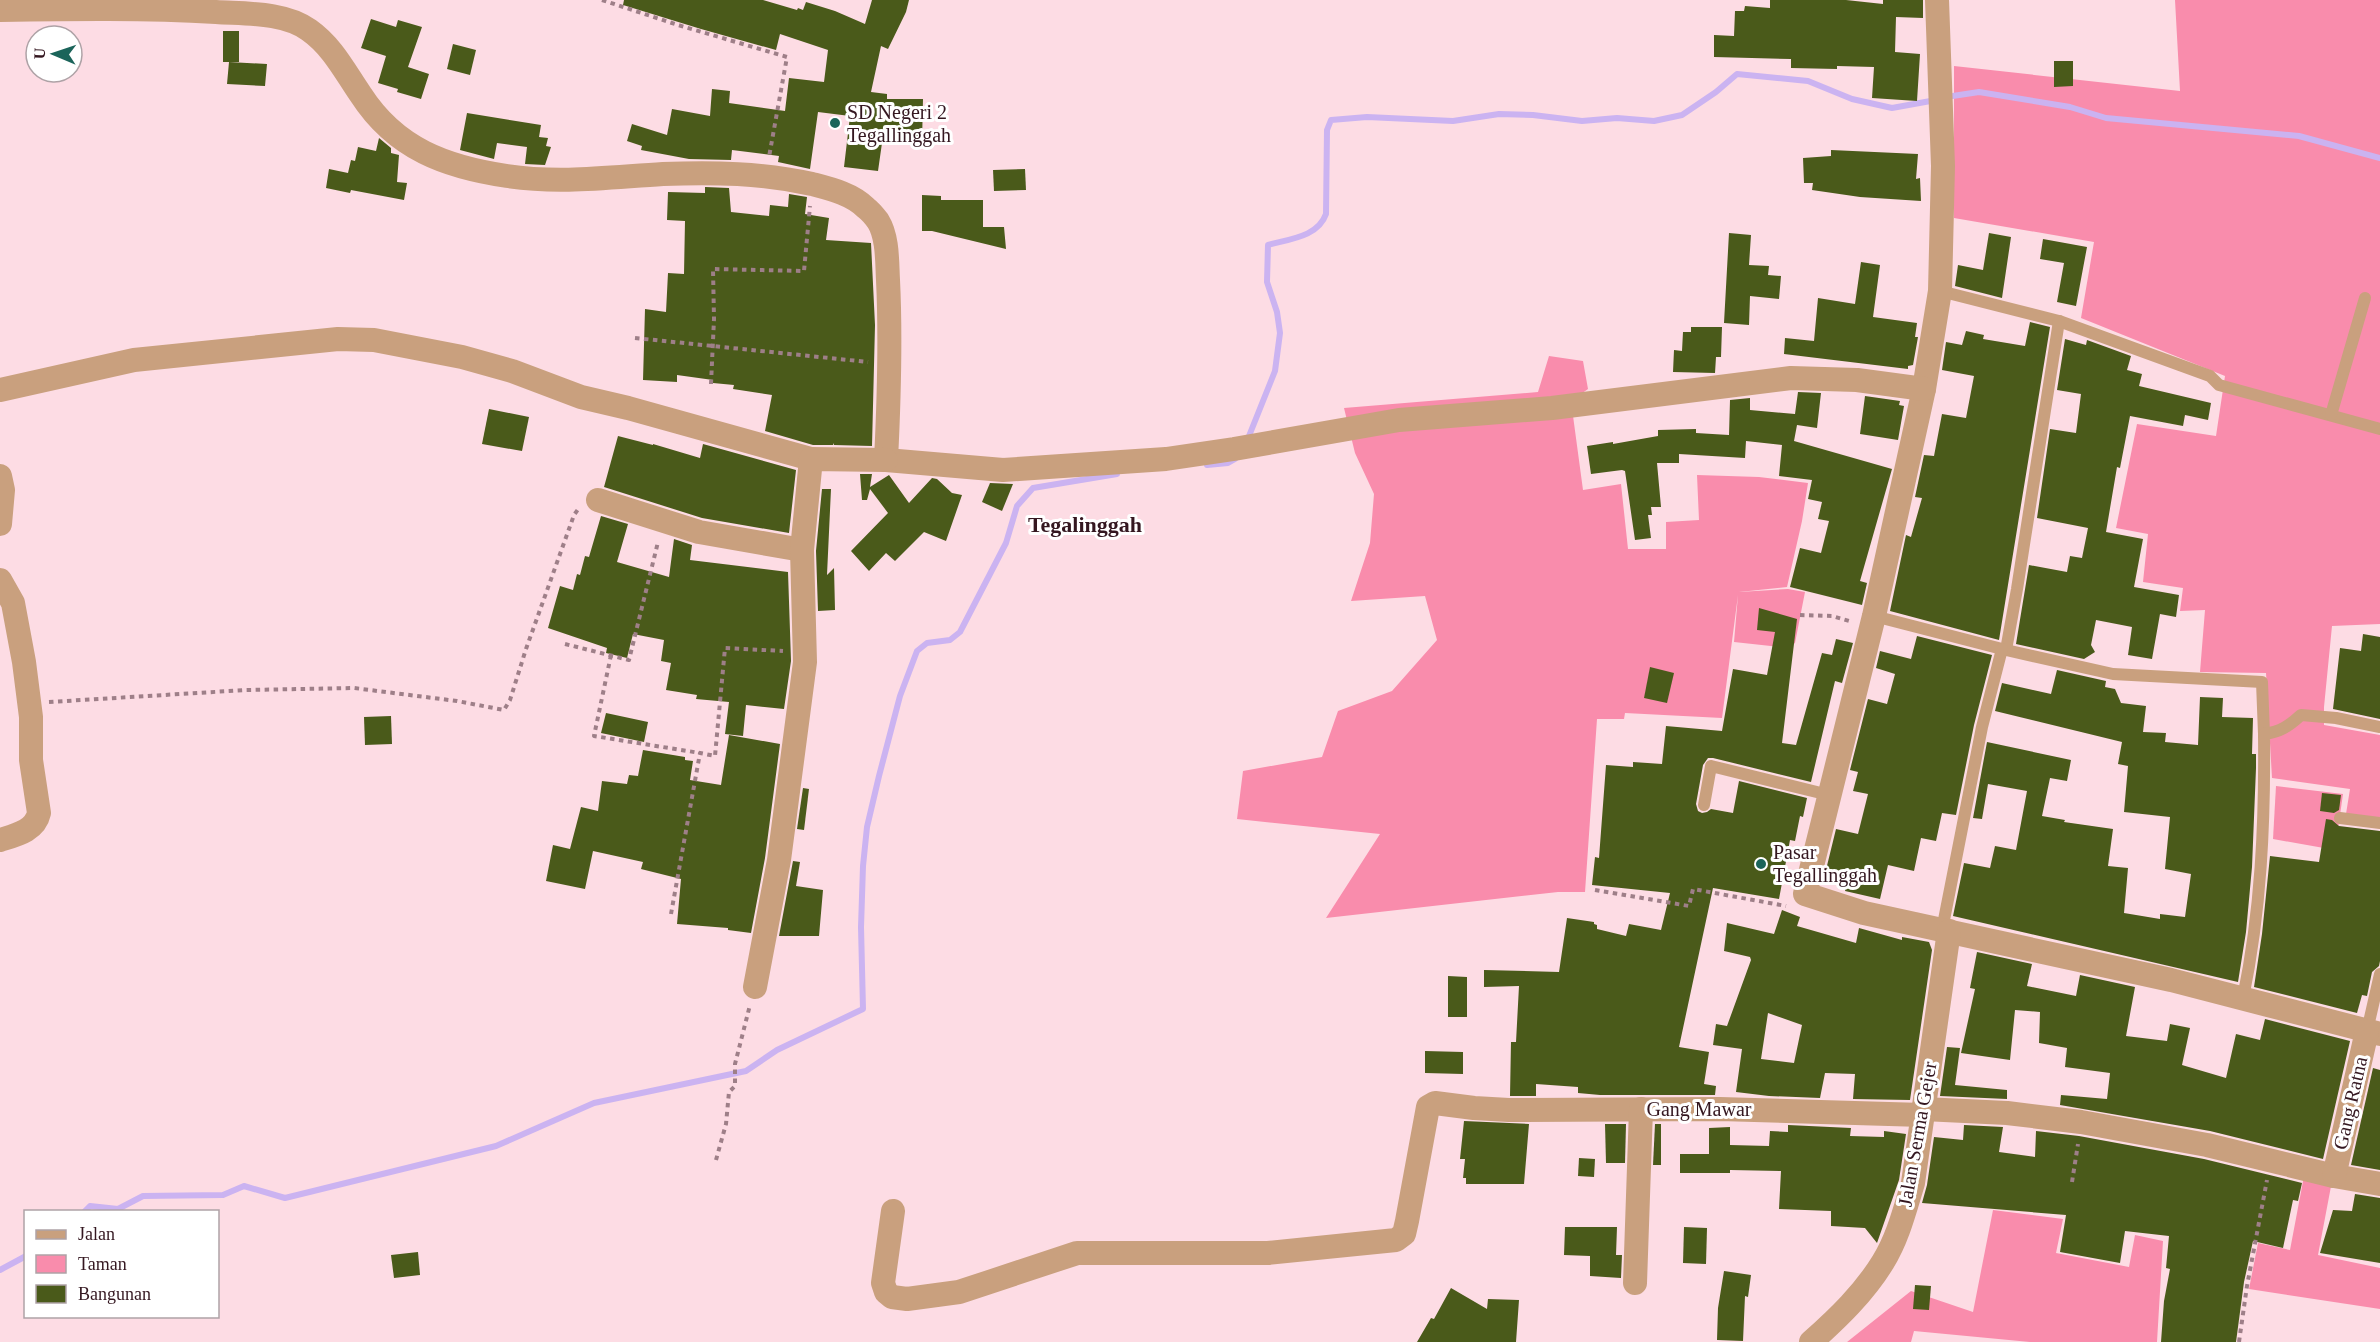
<svg xmlns="http://www.w3.org/2000/svg" width="2380" height="1342" font-family="'Times New Roman',serif">
<rect width="100%" height="100%" fill="#fddce4"/>
<g fill="#f98cac">
<path d="M2175,0H2380V624L2332,626L2324,707V725L2380,735V818L2346,814L2350,789L2272,778L2266,673L2200,672L2205,610L2180,611L2183,588L2143,582L2148,534L2116,528L2137,424L2216,436L2225,376L2081,318L2094,242L1954,218V66L2180,91Z"/>
<path d="M1549,356L1583,361L1588,389L1571,401L1583,490L1621,484L1628,549H1666V522L1699,520L1697,475L1759,477L1808,483L1802,521L1787,587L1739,592L1788,589L1805,592L1795,643L1788,648L1734,642L1738,595L1722,718L1625,713L1624,719H1597L1585,892H1558L1326,918L1380,834L1237,819L1243,771L1322,757L1338,711L1392,691L1437,640L1425,596L1351,601L1370,543L1374,494L1355,453L1344,408L1538,392Z"/>
<path d="M2276,786L2343,794L2335,850L2273,839Z"/>
<path d="M2304,1176L2332,1181L2318,1255L2380,1268V1309L2249,1289L2258,1243L2290,1250Z"/>
<path d="M1993,1210L2063,1219L2056,1253L2129,1267L2135,1235L2163,1241L2157,1342H2030L1914,1331L1911,1342H1847L1911,1291L1973,1312Z"/>
</g>
<g fill="none" stroke-linecap="round" stroke-linejoin="round">
<g stroke="#cbb3f1" stroke-width="6">
<path d="M1946,97L1979,92L2070,107L2106,118L2299,136L2380,158"/>
<path d="M1247,441L1275,371L1280,333L1277,312L1267,282L1268,245C1289,239 1318,237 1326,214L1327,130L1331,120L1367,117L1453,121L1499,114L1533,115L1582,121L1617,118L1654,121L1682,115L1716,92L1737,74L1808,81L1852,99L1892,108L1936,100"/>
<path d="M1207,465L1228,463L1235,459"/>
<path d="M84,1212L90,1206L118,1209L143,1196L223,1195L244,1186L285,1198L496,1146L594,1103L746,1071L777,1050L863,1009L861,927L863,866L867,827L879,776L900,696L917,651L927,643L950,640L960,632L1006,543L1017,506L1033,488L1117,474"/>
<path d="M0,1270L26,1256"/>
</g>
</g>
<g fill="#4a5a1a" fill-rule="evenodd">
<path d="M624,0H763L797,10L798,8L803,10L806,2L835,11L865,24L872,0H909L906,12L888,49L881,46L871,92L887,94V99H923L922,143H882L878,171L844,167L850,116L818,112L810,169L778,162L779,156L732,150L731,160L689,159L641,150L642,146L627,141L632,124L667,135L672,109L710,116L712,89L730,91L729,103L785,111L789,78L824,82L828,50L780,34L776,50L701,29L623,5Z"/>
<path d="M1770,0H1846L1883,4V0H1923V18L1896,17L1895,52L1920,54L1917,101L1872,98L1874,67L1837,66V69L1791,68V59L1714,57V35L1734,36L1735,11H1744L1745,6L1770,8Z"/>
<path d="M371,19L396,27L398,20L422,27L408,67L429,74L421,99L397,92L398,89L378,83L386,56L361,48Z"/>
<path d="M223,31H239V62H229L267,64L265,86L227,84L229,62H223Z"/>
<path d="M453,44L476,50L470,75L447,69Z"/>
<path d="M2054,61H2073V86L2054,87Z"/>
<path d="M467,113L541,125L539,137L548,138L546,146L551,147L545,165L525,164L527,147L497,143L494,159L460,150Z"/>
<path d="M379,138L391,148V153L399,155L397,182L407,183L404,200L351,190L350,193L326,188L329,169L348,173L351,160L355,161L358,147L376,151Z"/>
<path d="M1831,150L1918,154L1916,179L1920,178L1921,201L1860,197L1812,190L1813,183H1804L1803,158L1831,156Z"/>
<path d="M1025,169L1026,190L994,191L993,170Z"/>
<path d="M705,187L729,188L731,212L769,216L770,205L788,207L789,194L807,197L805,214L829,218L826,240L871,243L875,325L872,446L834,445L833,443V445H813L765,431L772,395L733,389L734,385L713,383V380L677,375V382L643,380L645,309L666,312L668,273L684,274L685,221L667,220L668,192L705,193Z"/>
<path d="M922,195L941,196V200H983V227H1004L1006,249L932,231H922Z"/>
<path d="M1729,233L1751,235L1749,265L1769,266L1768,275L1781,276L1779,299L1750,296L1749,325L1724,323Z"/>
<path d="M1989,233L2011,237L2002,298L1955,286L1958,265L1983,270Z"/>
<path d="M2043,239L2087,247L2076,306L2057,302L2064,263L2040,259Z"/>
<path d="M1861,262L1880,265L1873,317L1917,323L1915,337H1918L1913,365L1908,366V369L1784,354L1785,338L1814,341L1818,298L1855,304Z"/>
<path d="M2030,322L2050,327L1999,640L1890,611L1906,535L1911,537L1922,498L1915,497L1924,455L1934,456L1942,414L1966,418L1974,376L1942,370L1946,342L1962,345L1966,331L1984,335L1983,339L2025,346Z"/>
<path d="M1691,327H1722L1721,357H1716L1715,373L1673,372L1674,350L1682,351L1683,332H1691Z"/>
<path d="M2065,339L2086,345L2087,340L2131,356L2127,370L2142,374L2139,386L2211,403L2208,420L2185,415L2183,426L2130,416L2120,468L2117,467L2106,532L2143,539L2134,587L2179,595L2176,617L2160,614L2152,659L2128,655L2132,627L2096,620L2091,645L2095,652L2084,659L2016,644L2029,565L2067,572L2070,556L2082,558L2088,528L2037,518L2050,429L2076,433L2081,394L2057,390Z"/>
<path d="M1798,392L1821,393L1817,428L1797,425L1794,441L1892,469L1860,581L1867,583L1862,605L1790,587L1800,548L1821,553L1829,521L1818,519L1822,502L1808,499L1812,480L1779,476L1782,445L1746,441L1745,458L1679,454V463H1657L1661,507H1651L1652,515H1648L1651,538L1635,540L1625,471L1622,470L1591,474L1587,446L1613,442V444L1658,436V430L1696,429V433L1729,435L1730,400L1750,398V410L1795,414Z"/>
<path d="M1865,396L1900,401L1899,405L1904,406L1898,440L1860,434Z"/>
<path d="M489,409L529,417L522,451L482,444Z"/>
<path d="M618,436L653,445V444L700,458L703,444L796,470L789,533L702,518L604,487Z"/>
<path d="M860,474H872L870,487L889,475L909,503L932,478L937,479L952,493L962,495L946,541L924,532L895,561L886,553L869,571L851,551L888,513L870,489L867,500H862Z"/>
<path d="M990,483L1013,484L1002,511L982,502Z"/>
<path d="M822,489H831L827,575L834,568L835,610L818,611L816,551Z"/>
<path d="M601,516L628,524L617,562L669,577L674,539L692,545L690,560L788,572L791,661L784,709L746,705L743,736L725,734L729,702L696,699L697,695L666,690L671,663L661,661L664,640L633,634L627,658L606,653L607,648L548,628L560,586L573,590L577,574L580,575L585,556L589,557Z"/>
<path d="M1759,608L1797,619L1782,743L1796,745L1822,653L1832,655L1836,639L1853,643L1842,683L1835,681L1811,782L1713,758H1708L1703,765L1696,804L1698,811L1702,813L1707,812L1711,809L1733,813L1739,781L1807,798L1803,817L1800,816L1795,841L1790,840L1779,899L1713,888L1679,1047L1709,1052L1704,1084L1716,1086L1715,1095H1600L1578,1093V1087L1536,1084V1096H1510L1511,1042H1516L1519,986L1484,987V970L1559,972L1567,918L1594,922V924L1597,925V929L1626,936L1629,924L1661,930L1670,893L1592,885L1595,857L1599,858L1606,765L1633,767V762L1662,764L1666,726L1722,731L1733,669L1767,675L1775,632L1757,630Z"/>
<path d="M2363,634L2380,637V719L2333,709L2340,648L2361,651Z"/>
<path d="M1917,636L1992,655L1974,725L1956,815L1942,813L1936,841L1921,838L1914,871L1888,865L1880,899L1845,891L1846,887L1823,882L1836,829L1858,834L1868,794L1853,791L1858,772L1850,770L1868,699L1887,704L1895,674L1876,668L1880,651L1911,659Z"/>
<path d="M1650,667L1674,673L1667,703L1644,698Z"/>
<path d="M2057,670L2106,681L2105,687L2115,689L2121,703L2146,706L2143,732L2166,733L2165,742L2198,745L2200,697L2223,698L2222,717L2253,718L2252,754H2256V768L2252,867L2246,932L2238,982L1953,916L1964,863L1990,868L1995,846L2016,850L2027,791L1988,784L1982,819L1973,818L1987,742L2071,760L2067,781L2050,778L2042,816L2065,820L2064,822L2113,829L2108,866L2128,868L2124,913L2160,919V914L2185,917L2191,874L2165,869L2170,817L2124,812L2128,766L2118,764L2122,742L1995,711L2002,683L2051,694Z"/>
<path d="M606,713L648,722L644,742L601,733Z"/>
<path d="M391,716L392,744L365,745L364,717Z"/>
<path d="M729,735L780,744L765,858L751,933L728,930V928L677,924L681,879L641,869L643,862L593,851L585,889L546,881L553,845L570,849L581,807L598,811L602,781L627,784L629,775L638,776L643,750L685,757V760L693,761L690,780L721,785Z"/>
<path d="M803,788L809,789L804,830L797,829Z"/>
<path d="M2322,793L2341,795L2339,810L2334,813L2320,811Z"/>
<path d="M2326,819L2332,820L2339,826L2380,831V961L2379,966L2372,972L2367,996L2362,995L2357,1013L2254,987L2262,934L2270,856L2319,862Z"/>
<path d="M793,861L800,862L796,886L823,890L819,936H779Z"/>
<path d="M1782,910L1800,917L1797,926L1856,943L1859,928L1902,940V937L1929,942L1932,950L1910,1100L1853,1099L1855,1074L1825,1073L1820,1098L1769,1096L1736,1092L1742,1049L1713,1045L1716,1024L1727,1026L1751,960L1750,957L1724,951L1727,923L1774,934ZM1768,1013L1802,1025L1794,1063L1761,1059Z"/>
<path d="M1977,952L2032,964L2027,986L2076,996L2080,975L2135,987L2126,1036L2167,1041L2170,1024L2190,1028L2182,1065L2226,1078L2236,1034L2260,1040L2265,1019L2350,1041L2323,1159L2210,1131L2060,1105L2061,1095L2107,1099L2110,1073L2065,1067L2067,1048L2039,1043L2040,1012L2015,1010L2010,1060L1961,1053L1975,989L1970,988Z"/>
<path d="M1448,976L1467,977V1017H1448Z"/>
<path d="M1947,1047L1960,1048L1955,1085L2007,1090V1099L1940,1096Z"/>
<path d="M1425,1051L1463,1052V1074L1425,1073Z"/>
<path d="M2373,1068L2380,1070V1170L2351,1165Z"/>
<path d="M1464,1121L1529,1124L1524,1184H1466V1178H1463L1465,1159H1460Z"/>
<path d="M1605,1124H1626L1625,1163H1606Z"/>
<path d="M1655,1124H1661V1165H1653Z"/>
<path d="M1788,1125L1851,1128L1850,1136L1884,1137V1131L1906,1134L1899,1180L1877,1243L1865,1228L1831,1226V1211L1779,1209L1781,1171L1730,1170V1173H1680V1154H1709V1128L1730,1127V1145L1769,1146L1770,1131L1788,1132Z"/>
<path d="M1964,1125L2003,1127L1999,1152L2035,1157L2036,1131L2079,1136L2204,1159L2302,1183L2298,1201L2293,1200L2283,1248L2253,1241L2244,1282L2236,1342H2161L2164,1301L2170,1269L2166,1268L2169,1236L2125,1231L2120,1263L2060,1252L2066,1215L1922,1203L1927,1185L1934,1137L1963,1140Z"/>
<path d="M1579,1158L1595,1159L1594,1177L1578,1176Z"/>
<path d="M2355,1194L2380,1198V1263L2320,1253L2333,1210L2352,1211Z"/>
<path d="M1565,1227H1617L1616,1255H1622L1621,1278L1590,1276V1256L1564,1255Z"/>
<path d="M1684,1227L1707,1228L1706,1264L1683,1263Z"/>
<path d="M418,1252L420,1275L394,1278L391,1255Z"/>
<path d="M1724,1271L1751,1275L1748,1297L1745,1296L1743,1341L1717,1340L1718,1308Z"/>
<path d="M1915,1285L1931,1286L1929,1310L1913,1309Z"/>
<path d="M1451,1288L1487,1309L1488,1299L1519,1300L1516,1342H1417L1431,1318L1434,1319Z"/>
</g>
<g fill="none" stroke-linecap="round" stroke-linejoin="round">
<g stroke="#9e7f88" stroke-width="4" stroke-dasharray="4.5 4.5" stroke-linecap="butt">
<path d="M602,0L678,25L787,57L769,157"/>
<path d="M635,338L868,362"/>
<path d="M711,384L714,319L713,269L804,271L810,206"/>
<path d="M1800,615L1832,616L1853,622"/>
<path d="M565,644L629,660L658,542"/>
<path d="M611,655L594,736L700,753"/>
<path d="M49,702L246,690L354,688L457,701L504,710L510,700L526,649L574,515L579,508"/>
<path d="M1595,890L1689,906L1693,889L1786,906"/>
<path d="M671,914L700,753L715,756L725,648L783,651"/>
<path d="M716,1160L726,1124L729,1092L735,1086V1064L750,1005"/>
<path d="M2072,1182L2078,1144"/>
<path d="M2239,1342L2247,1286L2267,1180"/>
</g>
<g stroke="#c9a07e" stroke-width="12">
<path d="M1940,291L2059,321L2210,376L2219,385L2380,429"/>
<path d="M2331,415L2365,298"/>
<path d="M1874,616L2006,650L2113,674L2262,682L2264,734"/>
<path d="M2006,650L2017,589L2059,321"/>
<path d="M1704,805L1711,766L1829,795"/>
<path d="M2340,818L2380,823"/>
<path d="M1942,930L1982,727L2002,649"/>
<path d="M2243,998C2261,911 2265,824 2264,734C2280,732 2289,726 2301,715L2336,718L2380,727"/>
<path d="M2367,1031L2380,974"/>
</g>
<g stroke="#c9a07e" stroke-width="24">
<path d="M1937,0L1943,166L1940,291L1924,389L1874,616L1805,894L1864,913L2171,980L2380,1034"/>
<path d="M0,10C72,9 144,8 216,12C246,14 284,12 309,30C333,47 345,72 361,95C396,149 446,167 507,176C560,184 611,177 663,174C714,172 762,173 812,184C831,189 852,194 866,208C870,211 875,217 878,221C888,237 887,262 888,280C891,340 889,400 886,460L1003,470L1166,459L1234,449L1399,420L1552,408L1791,378L1857,380L1924,389"/>
<path d="M0,390L134,360L338,339L374,340L462,357L512,371L581,397L628,408L811,459"/>
<path d="M0,476L3,490L0,524"/>
<path d="M598,500L699,532L802,550"/>
<path d="M0,580L13,603L24,662L31,717V760L39,813C35,831 16,835 0,840"/>
<path d="M755,987L779,860L805,662L802,550L811,459L886,460"/>
<path d="M1923,1109L2007,1113L2081,1122L2207,1145L2334,1176L2380,1184"/>
<path d="M2334,1176L2367,1031"/>
<path d="M893,1211L883,1283L886,1292L892,1297L907,1299L959,1292L1077,1253H1268L1396,1240L1404,1234L1407,1221L1428,1107L1435,1103L1474,1108L1509,1110L1720,1109L1923,1115"/>
<path d="M1635,1283L1641,1109"/>
<path d="M1811,1342C1838,1318 1864,1293 1883,1262C1898,1238 1905,1209 1913,1183L1949,931"/>
</g>
</g>
<g fill="#1b645a" stroke="#fff" stroke-width="2">
<circle cx="835" cy="123" r="6"/>
<circle cx="1761" cy="864" r="6"/>
</g>
<g text-anchor="middle" dominant-baseline="central" stroke-width="6" stroke-linejoin="round" paint-order="stroke">
<g font-size="20" fill="#341720" stroke="#fff" text-anchor="start">
<text x="847" y="112">SD Negeri 2<tspan x="847" dy="23">Tegallinggah</tspan></text>
<text x="1773" y="852">Pasar<tspan x="1773" dy="23">Tegallinggah</tspan></text>
</g>
<g font-size="20" fill="#341720" stroke="#fff">
<text transform="translate(2350 1103) rotate(-77)">Gang Ratna</text>
<text x="1699" y="1109">Gang Mawar</text>
<text transform="translate(1917 1134) rotate(-80)">Jalan Serma Gejer</text>
</g>
<g font-size="22" font-weight="bold" fill="#341720" stroke="#fff">
<text x="1085" y="524">Tegalinggah</text>
</g>
</g>
<rect x="24" y="1210" width="195" height="108" fill="#ffffff" stroke="#aea2a6" stroke-width="1.5"/>
<rect x="36" y="1230" width="30" height="9" fill="#c9a07e" stroke="#aea2a6" stroke-width="1.5"/>
<text x="78" y="1240" font-size="18" fill="#341720">Jalan</text>
<rect x="36" y="1255" width="30" height="18" fill="#f98cac" stroke="#aea2a6" stroke-width="1.5"/>
<text x="78" y="1270" font-size="18" fill="#341720">Taman</text>
<rect x="36" y="1285" width="30" height="18" fill="#4a5a1a" stroke="#aea2a6" stroke-width="1.5"/>
<text x="78" y="1300" font-size="18" fill="#341720">Bangunan</text>
<g transform="translate(54 54) rotate(272)"><circle r="28" fill="#ffffff" stroke="#aea2a6" stroke-width="1.5"/>
<path d="M0-4.5L10 22L0 15L-10 22Z" fill="#1b645a"/>
<text y="-9" font-size="16" font-weight="bold" text-anchor="middle" fill="#341720">U</text>
</g>
</svg>
